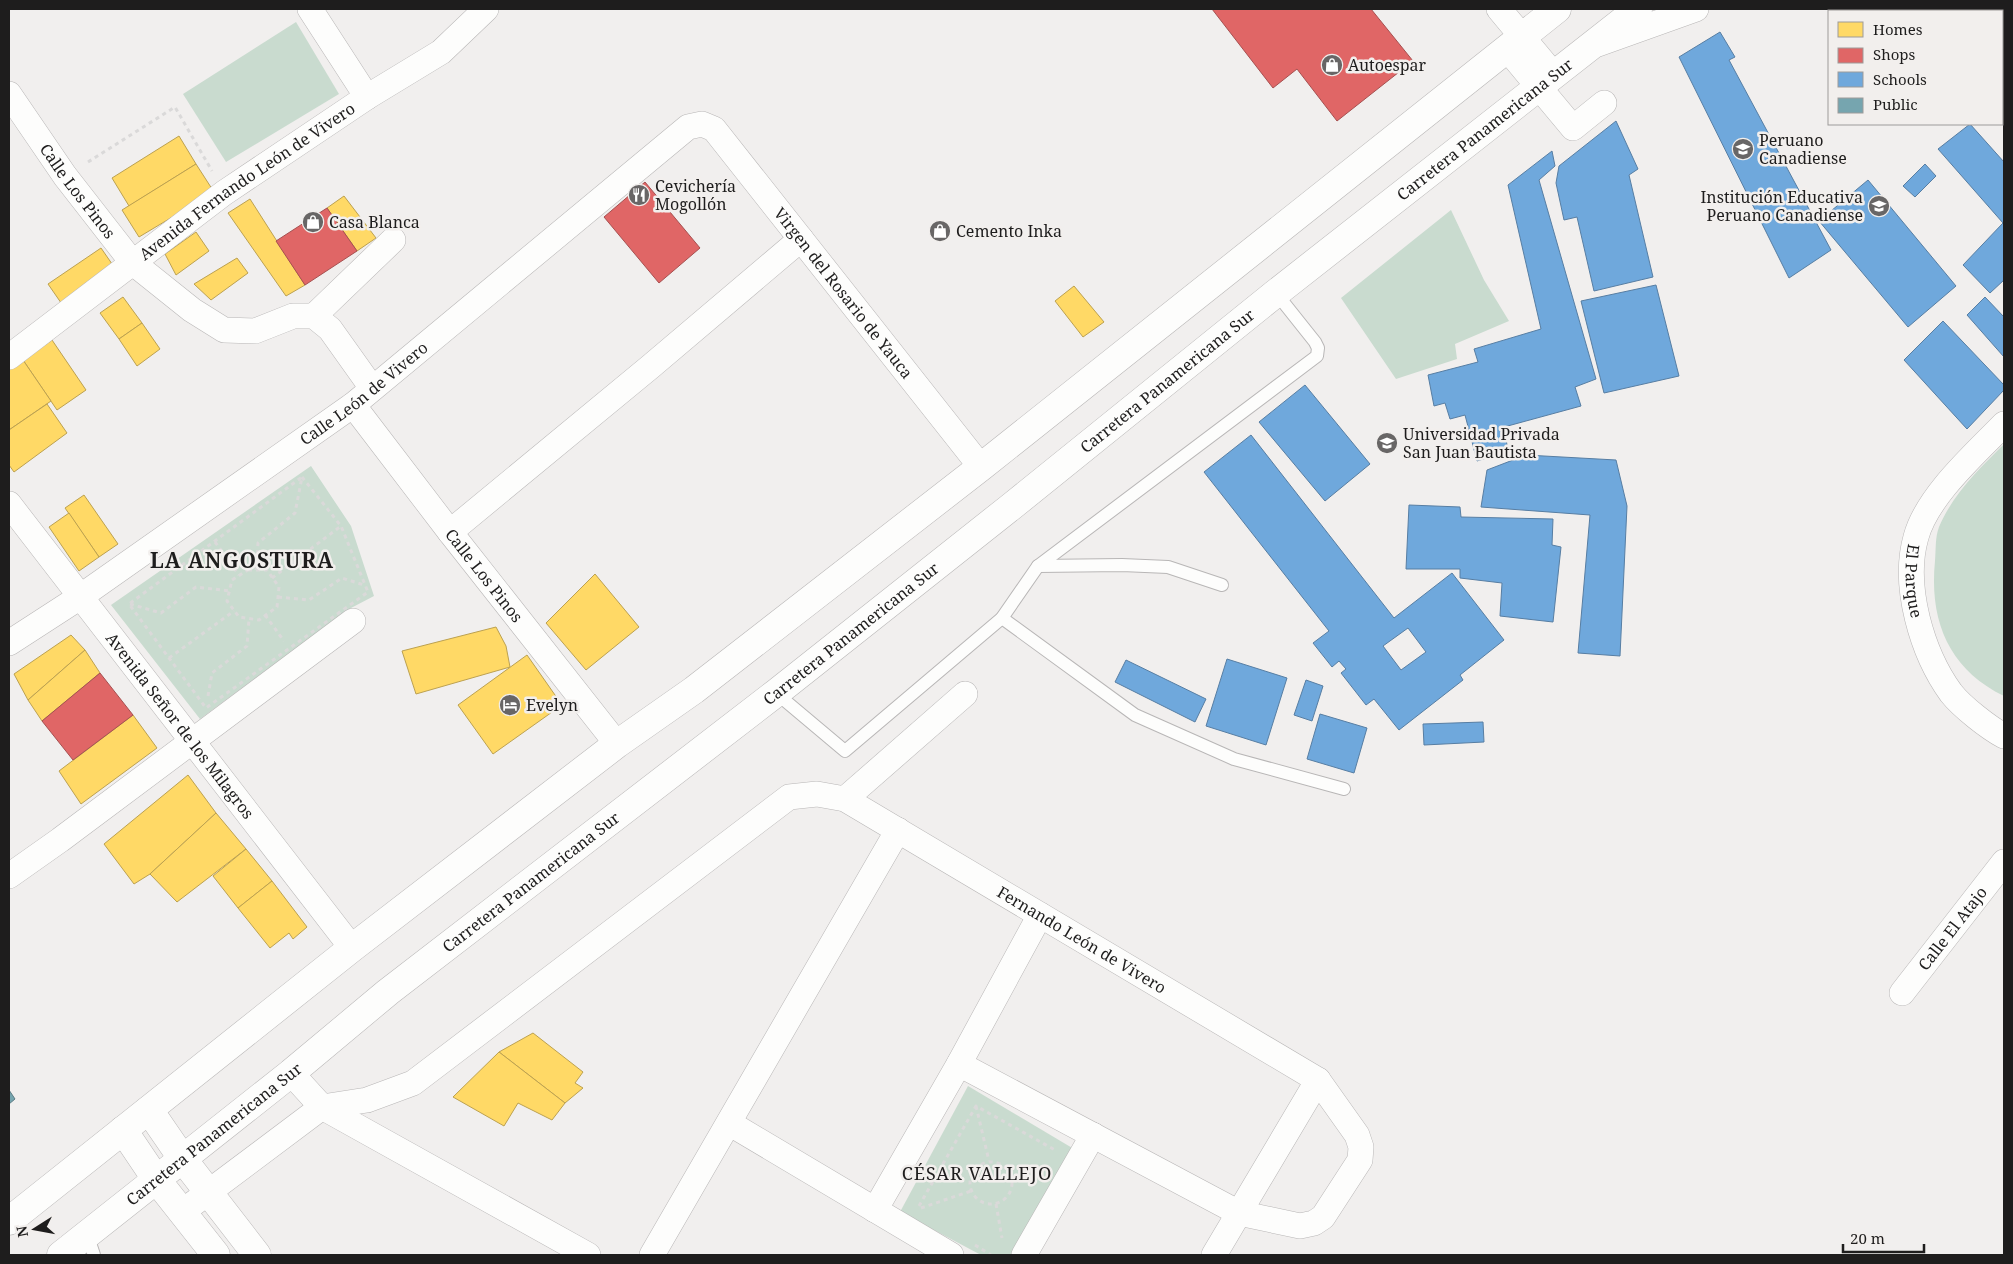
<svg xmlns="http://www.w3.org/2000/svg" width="2013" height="1264" font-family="'Noto Serif',serif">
<rect width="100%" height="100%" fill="#f1efee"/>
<g fill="#c9dbcf">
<path d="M296,22L339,94L226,162L183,94Z"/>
<path d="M1451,210L1484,280L1509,321L1455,344L1457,359L1396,379L1341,298Z"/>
<path d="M2004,444V696C1949,669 1929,621 1935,561C1936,550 1935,537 1939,527C1953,494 1979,469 2004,444Z"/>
<path d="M311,466L351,526L374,596L351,608L200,719L111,605Z"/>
<path d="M968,1086L1079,1152L1015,1255H981L900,1212Z"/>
</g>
<g fill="#ffd966" stroke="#bca150">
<path d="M179,136L196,164L129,206L112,178Z"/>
<path d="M196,164L214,192L139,237L122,210Z"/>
<path d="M344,196L376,238L357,251L327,208Z"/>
<path d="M250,199L305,285L286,296L228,213Z"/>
<path d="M196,232L209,251L176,275L165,254Z"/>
<path d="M101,248L119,274L66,310L48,284Z"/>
<path d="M237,258L248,273L211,300L194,284Z"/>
<path d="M1074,286L1104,322L1083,337L1055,301Z"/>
<path d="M123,297L142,323L119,339L100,313Z"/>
<path d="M142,323L160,349L137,366L119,339Z"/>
<path d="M52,340L86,390L57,410L23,360Z"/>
<path d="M23,360L51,401L9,430V369Z"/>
<path d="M47,404L67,433L14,472L9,465V430Z"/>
<path d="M84,495L118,544L99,557L65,508Z"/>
<path d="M69,513L99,557L79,571L49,527Z"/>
<path d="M595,574L639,627L586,670L546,623Z"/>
<path d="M496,627L506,646L510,667L416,694L402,651Z"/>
<path d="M71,635L85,650L28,700L14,674Z"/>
<path d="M85,650L100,673L42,721L28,700Z"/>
<path d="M527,655L562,705L493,754L458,705Z"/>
<path d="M133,715L157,748L81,804L59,771Z"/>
<path d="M188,775L216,813L150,874L134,884L104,844Z"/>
<path d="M216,813L246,849L177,902L150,874Z"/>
<path d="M246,849L272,881L238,908L213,876Z"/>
<path d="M272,881L307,927L293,939L289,933L270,948L238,908Z"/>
<path d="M533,1033L583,1072L575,1083L583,1088L565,1103L499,1052Z"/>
<path d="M499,1052L565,1103L552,1120L518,1103L504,1126L453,1097Z"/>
</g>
<g fill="#e06666" stroke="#a65050">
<path d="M1212,9H1371L1413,61L1337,121L1297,69L1273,88Z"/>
<path d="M645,182L700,248L659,283L604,217Z"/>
<path d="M327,208L357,251L305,285L276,241Z"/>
<path d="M100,673L133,715L73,760L42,721Z"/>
</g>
<g fill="#6fa8dc" stroke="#577ea3" fill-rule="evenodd">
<path d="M1720,32L1735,57L1729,60L1831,250L1789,278L1679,57Z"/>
<path d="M1616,121L1638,169L1629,175L1653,277L1594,291L1577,217L1564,220L1556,183L1559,166Z"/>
<path d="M1970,124L2004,162V280L1990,293L1963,265L2003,223L1938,149Z"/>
<path d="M1552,151L1555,166L1539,180L1596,379L1575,387L1581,406L1504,427L1508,451L1477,461L1465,415L1450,419L1445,403L1434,406L1428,375L1478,362L1474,349L1541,329L1508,185Z"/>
<path d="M1925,164L1936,176L1915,197L1903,186Z"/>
<path d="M1868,180L1956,286L1908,327L1819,221Z"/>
<path d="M1656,285L1679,376L1604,393L1581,301Z"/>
<path d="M1985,297L2004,317V357L1967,315Z"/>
<path d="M1943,321L2004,385V390L1967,429L1904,360Z"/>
<path d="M1305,385L1370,464L1325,501L1259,422Z"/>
<path d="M1251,435L1394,618L1452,573L1504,640L1460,675L1463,680L1399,730L1374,699L1366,705L1341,673L1346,669L1339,661L1332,667L1313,643L1329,631L1204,472ZM1408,628L1426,652L1401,670L1383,646Z"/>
<path d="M1526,455L1616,460L1627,506L1620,656L1578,653L1590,515L1481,507L1487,470Z"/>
<path d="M1409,505L1460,507L1461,517L1553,519L1552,545L1561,547L1553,622L1500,616L1502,583L1460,578V569H1406Z"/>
<path d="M1227,659L1287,678L1266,745L1206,726Z"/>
<path d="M1126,660L1206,699L1195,722L1115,682Z"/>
<path d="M1306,680L1323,686L1312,721L1294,715Z"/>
<path d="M1320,714L1367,728L1354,773L1307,759Z"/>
<path d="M1483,722L1484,742L1424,745L1423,724Z"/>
</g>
<path fill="#76a5af" stroke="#5c7c83" d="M9,1090L15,1099L9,1104Z"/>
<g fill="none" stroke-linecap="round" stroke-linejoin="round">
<g stroke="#b8b6b6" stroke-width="14">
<g id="lane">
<path d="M1038,566L1122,565L1168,567L1222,585"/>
<path d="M1002,618L1135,715L1234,759L1344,789"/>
<path d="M776,693L845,751L1002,618L1038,566L1317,356L1318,348L1315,342L1276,293"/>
<path d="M87,1234L94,1255"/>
</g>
</g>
<g stroke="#b8b6b6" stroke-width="26">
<g id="street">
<path d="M310,9L367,97"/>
<path d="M1499,9L1554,75"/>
<path d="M1598,44L1696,9"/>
<path d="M1508,50L1573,128L1604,103"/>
<path id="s1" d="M9,94L65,176L132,262L192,310L224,330L255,331L293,316H314L330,329L372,388"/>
<path d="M314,316L393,240"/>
<path id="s2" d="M9,357L224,193L367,97L441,52L486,9"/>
<path id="s3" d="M353,405L450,532L617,744"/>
<path id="s4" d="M2004,424C1975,454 1927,496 1916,537C1902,586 1922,653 1951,693C1962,707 1989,728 2004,736"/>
<path id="s5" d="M9,504L352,948"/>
<path d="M450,532L650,367L801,239"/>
<path id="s6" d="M9,643L80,597L353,405L688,127L702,124L714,129L981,467"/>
<path d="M845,799L965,694"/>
<path d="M9,876L60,840L353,621"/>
<path id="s7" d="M1902,993L2004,862"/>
<path d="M291,1073L322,1107L588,1255"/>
<path d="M729,1123L951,1255"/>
<path d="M875,1210L959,1064L1040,915"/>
<path id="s8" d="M182,1212L322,1107L367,1100L413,1083L789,797L817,794L845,799L1318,1080L1357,1135L1361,1147L1360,1160L1323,1217L1314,1223L1300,1226L1239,1213L959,1064"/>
<path d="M652,1255L898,830"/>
<path d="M1024,1255L1093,1135"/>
<path d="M1214,1255L1318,1080"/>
</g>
</g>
<g stroke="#b8b6b6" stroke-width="29">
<g id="secondary">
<path d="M149,1110L182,1158L257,1255"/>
<path d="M123,1130L156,1179L216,1255"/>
</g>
</g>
<g stroke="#b8b6b6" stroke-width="29">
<g id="highway">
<path d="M9,1221L352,948L617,744L694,690L981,467L1557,9"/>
<path id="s9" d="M61,1255L291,1073L388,992L776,693L1012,506L1276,293L1638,9"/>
</g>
</g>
<g stroke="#dad9d9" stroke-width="3" stroke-dasharray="4 4" stroke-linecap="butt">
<path d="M88,162L175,107L212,171"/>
<path d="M302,477L341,526L368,592L206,708L129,604Z"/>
<path d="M215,542L239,575"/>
<path d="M248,570H267L279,587L277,607L259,620L239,617L227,601L232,580Z"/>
<path d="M256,570L258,543L295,513L302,477"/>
<path d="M272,578L341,526"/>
<path d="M278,597L309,600L342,578L364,585"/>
<path d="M130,604L161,613L196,587L230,591"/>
<path d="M265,615L284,641"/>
<path d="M169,658L234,611"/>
<path d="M208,696L212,673L247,646L249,619"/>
<path d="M976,1106L989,1161"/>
<circle cx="991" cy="1183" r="21"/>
<path d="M1012,1178L1044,1167"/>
<path d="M996,1204L1002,1238"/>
<path d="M919,1206L976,1106L1055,1150"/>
<path d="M921,1208L971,1191"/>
<path d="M975,1245L991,1255"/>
</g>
<use href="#lane" stroke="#fdfdfc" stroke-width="12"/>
<use href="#street" stroke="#fdfdfc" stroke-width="25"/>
<use href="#secondary" stroke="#fdfdfc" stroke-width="28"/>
<use href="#highway" stroke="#fdfdfc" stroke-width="28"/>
</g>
<defs>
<g id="shop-disc" transform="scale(1.125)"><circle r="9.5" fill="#686666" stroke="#f2efed"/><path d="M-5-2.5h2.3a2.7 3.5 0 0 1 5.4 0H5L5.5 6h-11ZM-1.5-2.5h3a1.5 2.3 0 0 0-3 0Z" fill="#fff"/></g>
<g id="school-disc" transform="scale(1.125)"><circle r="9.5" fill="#686666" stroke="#f2efed"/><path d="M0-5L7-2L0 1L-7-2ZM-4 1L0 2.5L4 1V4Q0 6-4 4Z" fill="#fff"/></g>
<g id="restaurant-disc" transform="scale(1.125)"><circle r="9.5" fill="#686666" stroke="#f2efed"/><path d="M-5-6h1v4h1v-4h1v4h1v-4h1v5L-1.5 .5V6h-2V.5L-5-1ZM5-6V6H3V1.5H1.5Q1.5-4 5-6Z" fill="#fff"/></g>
<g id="university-disc" transform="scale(1.125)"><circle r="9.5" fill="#686666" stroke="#f2efed"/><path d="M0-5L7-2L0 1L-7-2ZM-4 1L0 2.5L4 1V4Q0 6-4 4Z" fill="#fff"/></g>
<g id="hotel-disc" transform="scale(1.125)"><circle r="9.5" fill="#686666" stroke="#f2efed"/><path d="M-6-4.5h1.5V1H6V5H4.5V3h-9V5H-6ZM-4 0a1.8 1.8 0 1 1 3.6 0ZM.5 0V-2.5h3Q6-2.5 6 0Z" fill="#fff"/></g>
</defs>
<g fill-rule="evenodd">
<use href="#shop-disc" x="1332" y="65"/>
<use href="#school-disc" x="1743" y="149"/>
<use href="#restaurant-disc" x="639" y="195"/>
<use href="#school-disc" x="1879" y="206"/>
<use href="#shop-disc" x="313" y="222"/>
<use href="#shop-disc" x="940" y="231"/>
<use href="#university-disc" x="1387" y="443"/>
<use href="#hotel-disc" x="510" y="705"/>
</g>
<g text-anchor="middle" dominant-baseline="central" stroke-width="5" stroke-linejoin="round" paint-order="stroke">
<g font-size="16" fill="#1e1d1d" stroke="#f2efed" text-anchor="start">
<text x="1348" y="65">Autoespar</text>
<text x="1759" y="140">Peruano<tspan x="1759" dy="18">Canadiense</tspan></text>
<text x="655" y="186">Cevichería<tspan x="655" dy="18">Mogollón</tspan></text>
<text x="1863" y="197" text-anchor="end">Institución Educativa<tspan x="1863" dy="18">Peruano Canadiense</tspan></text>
<text x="329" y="222">Casa Blanca</text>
<text x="956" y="231">Cemento Inka</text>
<text x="1403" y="434">Universidad Privada<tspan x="1403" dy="18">San Juan Bautista</tspan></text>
<text x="526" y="705">Evelyn</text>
</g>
<g font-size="16" fill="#1e1d1d" stroke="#f2efed">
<text stroke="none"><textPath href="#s9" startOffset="1815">Carretera Panamericana Sur</textPath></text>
<text stroke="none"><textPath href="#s2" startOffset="296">Avenida Fernando León de Vivero</textPath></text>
<text stroke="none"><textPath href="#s1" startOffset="119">Calle Los Pinos</textPath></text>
<text stroke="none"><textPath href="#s6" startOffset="1090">Virgen del Rosario de Yauca</textPath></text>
<text stroke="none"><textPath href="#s9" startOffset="1410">Carretera Panamericana Sur</textPath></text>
<text stroke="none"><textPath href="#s6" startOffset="434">Calle León de Vivero</textPath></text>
<text stroke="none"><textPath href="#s3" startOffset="215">Calle Los Pinos</textPath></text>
<text stroke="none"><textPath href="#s4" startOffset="189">El Parque</textPath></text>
<text stroke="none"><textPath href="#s9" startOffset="1005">Carretera Panamericana Sur</textPath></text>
<text stroke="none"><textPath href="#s5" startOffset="280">Avenida Señor de los Milagros</textPath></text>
<text stroke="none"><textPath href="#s9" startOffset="600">Carretera Panamericana Sur</textPath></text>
<text stroke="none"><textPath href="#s7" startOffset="82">Calle El Atajo</textPath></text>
<text stroke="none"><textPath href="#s8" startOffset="1074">Fernando León de Vivero</textPath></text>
<text stroke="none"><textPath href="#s9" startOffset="195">Carretera Panamericana Sur</textPath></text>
</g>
<g font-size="18" letter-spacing="1" fill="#1e1d1d" stroke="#f2efed">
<text x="977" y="1173">CÉSAR VALLEJO</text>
</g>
<g font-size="21" font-weight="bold" letter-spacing="1" fill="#1e1d1d" stroke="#f2efed">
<text x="242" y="560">LA ANGOSTURA</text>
</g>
</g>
<rect width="2013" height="1264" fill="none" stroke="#1e1d1d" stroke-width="20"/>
<rect x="1828" y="10" width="175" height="115" fill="#f2efed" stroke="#9d9b9a"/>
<rect x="1838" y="22" width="25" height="15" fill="#ffd966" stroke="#9d9b9a"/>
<text x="1873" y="35" font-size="15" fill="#1e1d1d">Homes</text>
<rect x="1838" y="48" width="25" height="15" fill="#e06666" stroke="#9d9b9a"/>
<text x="1873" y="60" font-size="15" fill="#1e1d1d">Shops</text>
<rect x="1838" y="72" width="25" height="15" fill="#6fa8dc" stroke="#9d9b9a"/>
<text x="1873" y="85" font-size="15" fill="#1e1d1d">Schools</text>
<rect x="1838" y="98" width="25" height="15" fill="#76a5af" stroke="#9d9b9a"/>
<text x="1873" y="110" font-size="15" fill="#1e1d1d">Public</text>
<g transform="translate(35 1229) rotate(259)" stroke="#f2efed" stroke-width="4" paint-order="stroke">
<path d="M0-4L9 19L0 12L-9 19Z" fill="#1e1d1d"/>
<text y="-8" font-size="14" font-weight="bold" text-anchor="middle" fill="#1e1d1d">N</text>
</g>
<path d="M1843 1244v8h81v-8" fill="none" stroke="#1e1d1d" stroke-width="2.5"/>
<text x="1850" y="1244" font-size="15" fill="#1e1d1d" stroke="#f2efed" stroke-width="4" paint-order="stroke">20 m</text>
</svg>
